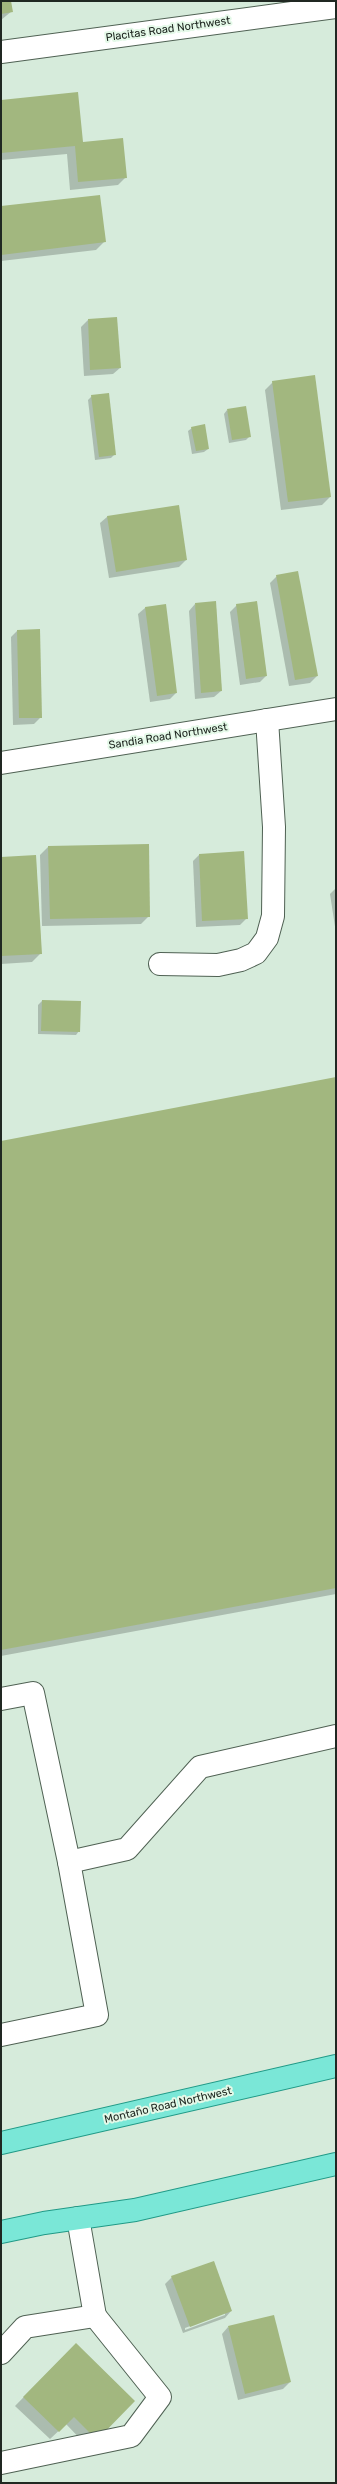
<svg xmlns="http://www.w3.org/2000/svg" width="337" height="2484" font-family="Rubik,sans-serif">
<rect width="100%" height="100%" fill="#d6ebdb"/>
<g fill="#0003" fill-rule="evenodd">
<path d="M1,1H10L12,11L1,20Z"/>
<path d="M1,101L82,144L126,177L118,185L70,190L67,154L1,160Z"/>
<path d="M1,207L104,242L96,250L1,261Z"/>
<path d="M88,320L120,368L113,374L84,376L81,327Z"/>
<path d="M273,382L330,497L322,505L281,510L265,390Z"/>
<path d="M92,396L115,454L111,458L95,460L88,400Z"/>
<path d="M227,410L250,436L246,440L229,443L224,414Z"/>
<path d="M192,428L208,449L204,452L192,454L188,431Z"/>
<path d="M178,506L186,560L179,567L109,578L100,523L107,517Z"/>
<path d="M277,576L317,676L310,683L289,686L270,583Z"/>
<path d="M195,604L221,691L214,697L195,699L189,611Z"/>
<path d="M165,605L176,693L170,699L150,702L138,614L145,608Z"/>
<path d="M237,605L266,676L260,682L240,685L230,612Z"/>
<path d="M17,631L41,717L34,724L13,725L11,637Z"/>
<path d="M48,847L149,916L141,924L42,926L40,855Z"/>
<path d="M200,854L247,918L240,925L196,927L193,861Z"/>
<path d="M1,858L41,953L32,962L1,964Z"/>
<path d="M336,888V933L330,894Z"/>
<path d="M42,1001L79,1031L76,1035L38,1034V1005Z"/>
<path d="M336,1078V1594L1,1656V1142Z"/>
<path d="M172,2277L231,2311L225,2318L183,2333L165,2284ZM225,2313V2315L185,2330V2328Z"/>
<path d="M228,2327L290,2382L283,2389L238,2400L222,2334Z"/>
<path d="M76,2344L134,2401L88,2447L66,2424L50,2439L15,2406Z"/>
</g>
<g fill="#a2b77f">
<path d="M1,1H11L13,12L1,14Z"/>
<path d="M78,92L83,142L123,138L127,178L78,182L75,146L1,153V100Z"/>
<path d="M100,195L106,242L1,255V206Z"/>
<path d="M117,317L121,368L90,370L88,319Z"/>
<path d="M315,375L331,497L288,502L272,381Z"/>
<path d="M109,393L116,455L99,457L91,395Z"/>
<path d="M246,406L251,437L232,440L227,409Z"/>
<path d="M205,424L209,449L196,451L191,427Z"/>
<path d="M179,505L187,560L116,572L107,516Z"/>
<path d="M298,571L318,676L295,680L276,575Z"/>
<path d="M216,601L222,691L201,693L195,603Z"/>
<path d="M257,601L267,676L246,679L236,604Z"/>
<path d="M166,604L177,693L157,696L145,607Z"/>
<path d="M40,629L42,718H19L17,630Z"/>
<path d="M149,844L150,917L50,919L48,846Z"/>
<path d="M244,851L248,919L202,921L199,854Z"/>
<path d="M36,855L42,954L1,956V857Z"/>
<path d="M42,1000L81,1001L80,1032L41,1031Z"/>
<path d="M336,1077V1588L1,1650V1141Z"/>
<path d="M214,2261L232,2311L190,2327L171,2276Z"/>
<path d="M274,2315L291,2382L245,2394L228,2326Z"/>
<path d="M76,2343L135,2401L97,2440L74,2417L59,2432L23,2397Z"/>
</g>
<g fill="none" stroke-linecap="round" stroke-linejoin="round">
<g stroke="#4f6153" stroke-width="24">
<g id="minor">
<path d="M1,52L336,7"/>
<path d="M1,763L336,709"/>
<path d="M160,964L218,965L241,960L256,953L267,938L273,916L274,827L267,720"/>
<path d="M1,1699L33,1693L69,1862L97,2015L1,2035"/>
<path d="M69,1862L127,1849L200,1767L336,1736"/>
<path d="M1,2353L25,2327L95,2316L78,2218"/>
<path d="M1,2463L131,2436L160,2397L95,2316"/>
</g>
</g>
<g stroke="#219a87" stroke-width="24">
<g id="major">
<path d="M1,2143L336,2066"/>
<path d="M1,2232L44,2223L135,2210L336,2164"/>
</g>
</g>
<use href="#minor" stroke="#fff" stroke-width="22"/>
<use href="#major" stroke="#7ae7d7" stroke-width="22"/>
</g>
<g text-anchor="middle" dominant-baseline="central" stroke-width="4" stroke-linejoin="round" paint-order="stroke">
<g font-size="11" fill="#202822" stroke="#e4f9e8">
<text transform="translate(168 29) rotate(-8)">Placitas Road Northwest</text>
<text transform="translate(168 736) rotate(-9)">Sandia Road Northwest</text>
<text transform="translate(168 2105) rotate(-13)">Montaño Road Northwest</text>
</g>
</g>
<rect width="337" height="2484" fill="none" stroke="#202822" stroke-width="4"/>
</svg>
